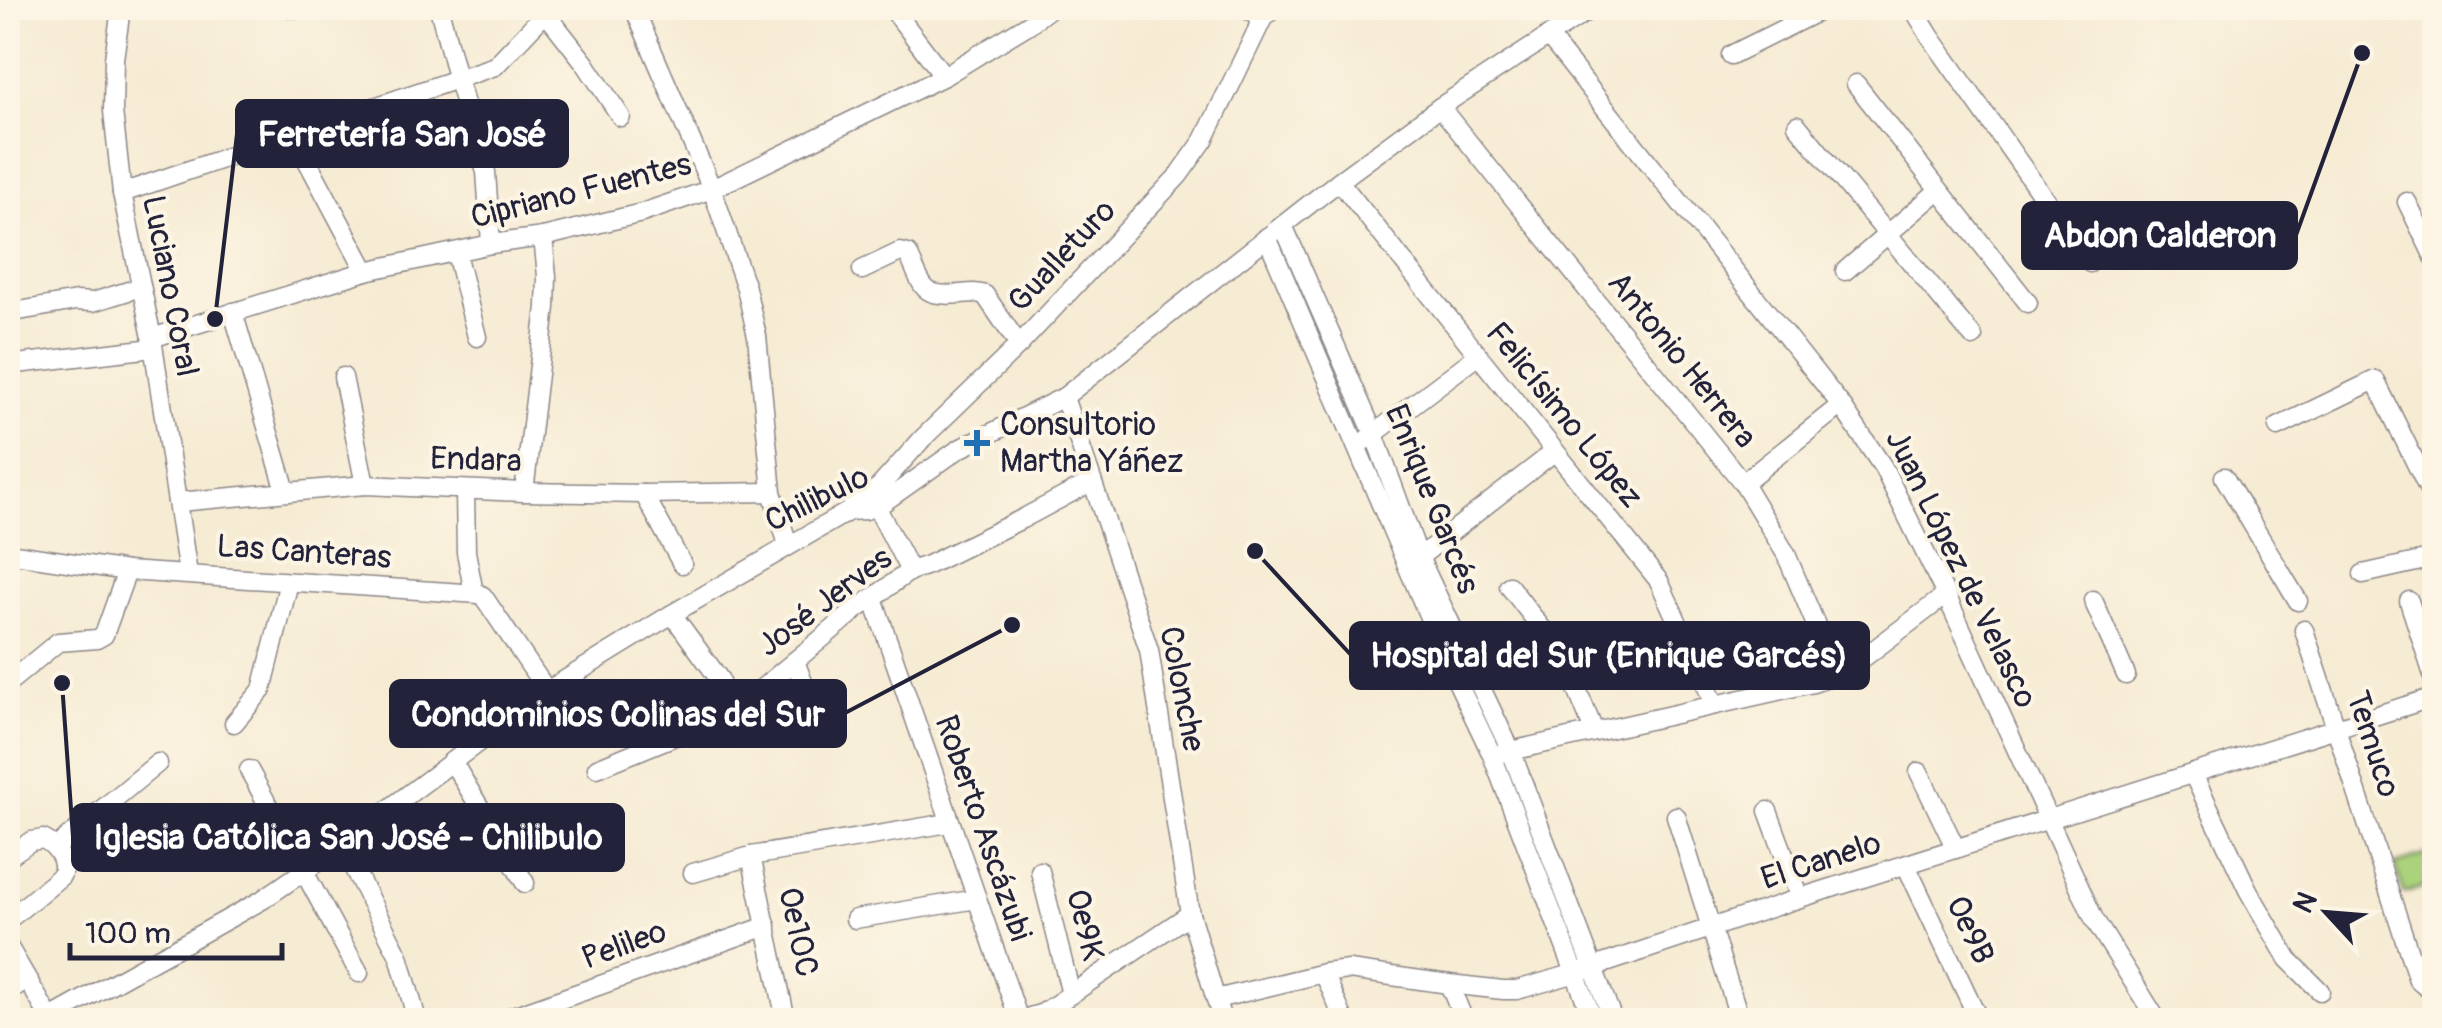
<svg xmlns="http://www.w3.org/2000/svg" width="2442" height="1028" font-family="Pangolin,sans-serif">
<rect width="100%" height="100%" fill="#fcf5e5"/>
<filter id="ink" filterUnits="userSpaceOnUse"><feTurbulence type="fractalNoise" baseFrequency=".01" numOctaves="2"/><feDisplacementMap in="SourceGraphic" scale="20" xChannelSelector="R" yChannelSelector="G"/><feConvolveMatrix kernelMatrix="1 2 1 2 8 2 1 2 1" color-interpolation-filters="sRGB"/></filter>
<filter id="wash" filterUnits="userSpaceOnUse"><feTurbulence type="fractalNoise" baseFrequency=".0048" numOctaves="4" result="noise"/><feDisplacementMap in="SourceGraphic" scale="40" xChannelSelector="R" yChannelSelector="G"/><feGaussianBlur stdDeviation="2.25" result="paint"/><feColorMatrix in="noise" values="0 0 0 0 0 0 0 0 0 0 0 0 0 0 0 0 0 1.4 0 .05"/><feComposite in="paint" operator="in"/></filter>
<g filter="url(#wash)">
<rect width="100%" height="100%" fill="#f6ebd3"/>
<path fill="#abd27c" stroke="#667a5c" stroke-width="2.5" d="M2434,852V884L2404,893L2395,864Z"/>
</g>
<g filter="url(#ink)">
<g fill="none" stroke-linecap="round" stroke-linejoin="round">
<g stroke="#8c8687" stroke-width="21">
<g id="minor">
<path d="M121,8L114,59L113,111L122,193L152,338L188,574"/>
<path d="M292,8H390"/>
<path d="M439,8L458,81L486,172L491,244"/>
<path d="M634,8L712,189L746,288L757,336L772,492L788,545"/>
<path d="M892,8L944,76"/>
<path d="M1244,8L1263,18"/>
<path d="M1913,8L1930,36L2090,263"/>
<path d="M545,12L585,63L621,117"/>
<path d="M1548,36L1841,405L1883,467L1946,595L2094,919L2157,1020"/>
<path d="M1731,55L1825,8"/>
<path d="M1856,84L2028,303"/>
<path d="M1440,107L1743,483L1786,554L1837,675"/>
<path d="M1797,125L1973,337"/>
<path d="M294,136L366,271"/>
<path d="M1339,181L1659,581L1715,705"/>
<path d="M122,193L495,66L550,8"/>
<path d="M2407,202L2434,257"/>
<path d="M1283,225L1374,434L1419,557L1511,751L1613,1020"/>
<path d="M1267,237L1452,671L1492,755L1593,1020"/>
<path d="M456,253L477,337"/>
<path d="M862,270L900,252L908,254C924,287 920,298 960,294C970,293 976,292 985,295L1019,345"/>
<path d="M1845,271L1939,190"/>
<path d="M233,312L286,491"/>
<path d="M8,313L76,301L93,302L141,287"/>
<path d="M152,338L366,271L491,244L543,237L642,213L712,189L944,76L1029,24L1050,8"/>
<path d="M8,365L153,348"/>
<path d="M343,377L365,485"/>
<path d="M1064,397L1149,650L1190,914L1222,1020"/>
<path d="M2278,427L2375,380L2434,500"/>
<path d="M1366,440L1477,356"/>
<path d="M2224,477L2298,601"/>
<path d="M1743,483L1841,405"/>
<path d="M465,491L466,552L474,593"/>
<path d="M524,492L546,307L547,276L543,237"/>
<path d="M644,494L682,564"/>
<path d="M178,502L365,485L524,492L644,494L772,492"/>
<path d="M876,506L910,571"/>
<path d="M849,511L880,486L923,438L1019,345L1179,175L1204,140L1263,18L1274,8"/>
<path d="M8,553L127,571L479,594L483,596L547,691"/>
<path d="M1413,562L1554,452"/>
<path d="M2363,574L2434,558"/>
<path d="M1509,586L1557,648L1569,670L1594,731"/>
<path d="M873,598L1019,1020"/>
<path d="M2093,600L2126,675"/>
<path d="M2409,601L2434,678"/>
<path d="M672,614L720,680"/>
<path d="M2304,630L2418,980L2426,987L2434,990"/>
<path d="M795,661L822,732"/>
<path d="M8,683L58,642L97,639L104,635L127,571"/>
<path d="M234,723L262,690L289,582"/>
<path d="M1502,753L1813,683L1837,675L1850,668L1946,595"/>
<path d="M452,761L525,883"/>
<path d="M597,768L719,718L754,695L856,610L910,571L928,565L1022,519L1091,482"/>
<path d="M249,770L359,973"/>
<path d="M1919,772L1956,849"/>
<path d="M2193,774L2248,890L2288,959L2320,991"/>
<path d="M1768,811L1800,898"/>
<path d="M1676,816L1740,1020"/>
<path d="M341,844L399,956L417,1020"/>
<path d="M55,848L158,763"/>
<path d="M751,856L786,1020"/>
<path d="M8,857L31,841L43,839C56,845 68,862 61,876L8,920"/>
<path d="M1906,865L1979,1020"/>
<path d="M1040,871L1071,994"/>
<path d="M693,873L751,856L949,823"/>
<path d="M855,919L977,899"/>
<path d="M8,946L51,1020"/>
<path d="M1324,973L1344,1020"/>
<path d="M1449,984L1464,1020"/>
<path d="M8,990L29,980"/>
<path d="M1216,999L1324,973L1349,970L1449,984L1503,990H1517L1576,973L1800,898L2434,697"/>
<path d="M50,1018L262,900L326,856L547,691L672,614L849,511L866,510L884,502L959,449L1064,397L1339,181L1440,107L1592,8"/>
<path d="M502,1020L767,926"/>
<path d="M1020,1020L1043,1013L1190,914"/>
</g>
</g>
<use href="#minor" stroke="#fff" stroke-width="18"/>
</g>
</g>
<path fill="#1f6fb2" stroke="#fcf5e5" stroke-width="4" d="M972 428h10v10h10v10h-10v10h-10v-10h-10v-10h10z"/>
<g text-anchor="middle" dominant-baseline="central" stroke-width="8" stroke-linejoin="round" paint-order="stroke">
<g font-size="32" fill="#22223b" stroke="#fcf5e5">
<text transform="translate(581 191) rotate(-14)">Cipriano Fuentes</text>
<text transform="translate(1062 256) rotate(-47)">Gualleturo</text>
<text transform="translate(170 286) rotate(79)">Luciano Coral</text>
<text transform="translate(1682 360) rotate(51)">Antonio Herrera</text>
<text transform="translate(1564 415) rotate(51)">Felicísimo López</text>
<text transform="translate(476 460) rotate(2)">Endara</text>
<text transform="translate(817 499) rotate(-26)">Chilibulo</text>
<text transform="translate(1432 499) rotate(68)">Enrique Garcés</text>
<text transform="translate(304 552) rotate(4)">Las Canteras</text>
<text transform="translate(1961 569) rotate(64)">Juan López de Velasco</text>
<text transform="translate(825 602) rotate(-37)">José Jerves</text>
<text transform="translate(1182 689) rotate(79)">Colonche</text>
<text transform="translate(2373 744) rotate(72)">Temuco</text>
<text transform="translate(983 828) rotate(71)">Roberto Ascázubi</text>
<text transform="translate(1821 861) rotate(-18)">El Canelo</text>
<text transform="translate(1085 925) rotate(76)">Oe9K</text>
<text transform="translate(1970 930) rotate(65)">Oe9B</text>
<text transform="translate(798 932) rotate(78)">Oe10C</text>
<text transform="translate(624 945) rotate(-20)">Pelileo</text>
</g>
<g font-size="32" fill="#22223b" stroke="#fcf5e5" text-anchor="start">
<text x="1000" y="425">Consultorio<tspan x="1000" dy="37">Martha Yáñez</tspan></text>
</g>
</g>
<path fill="none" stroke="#22223b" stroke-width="4" d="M215 319L237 134M2362 53L2296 235M1255 551L1351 655M1012 625L845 713M62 683L73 837"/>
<g fill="#22223b" stroke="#fcf5e5" stroke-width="4">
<circle cx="215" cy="319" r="10"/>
<circle cx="2362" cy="53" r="10"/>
<circle cx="1255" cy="551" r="10"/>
<circle cx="1012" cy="625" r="10"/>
<circle cx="62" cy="683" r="10"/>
</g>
<g fill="#22223b" stroke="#22223b" stroke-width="4">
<rect x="237" y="101" width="330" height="65" rx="10"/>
<rect x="2023" y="203" width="273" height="65" rx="10"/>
<rect x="1351" y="623" width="517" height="65" rx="10"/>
<rect x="391" y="681" width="454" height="65" rx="10"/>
<rect x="73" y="805" width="550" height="65" rx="10"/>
</g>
<g font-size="35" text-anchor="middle" font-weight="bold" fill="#fff">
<text x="402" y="146">Ferretería San José</text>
<text x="2160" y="247">Abdon Calderon</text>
<text x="1609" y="667">Hospital del Sur (Enrique Garcés)</text>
<text x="618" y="726">Condominios Colinas del Sur</text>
<text x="348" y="849">Iglesia Católica San José - Chilibulo</text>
</g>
<rect width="2442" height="1028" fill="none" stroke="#fcf5e5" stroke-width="40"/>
<g transform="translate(2327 913) rotate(296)" stroke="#fcf5e5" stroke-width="8" paint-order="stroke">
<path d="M0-8L18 38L0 25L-18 38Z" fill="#22223b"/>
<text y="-15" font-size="28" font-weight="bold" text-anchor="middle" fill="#22223b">N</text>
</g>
<path d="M70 943v15h212v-15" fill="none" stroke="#22223b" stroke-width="5"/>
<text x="85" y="943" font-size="30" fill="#22223b" stroke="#fcf5e5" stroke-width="8" paint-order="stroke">100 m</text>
</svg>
